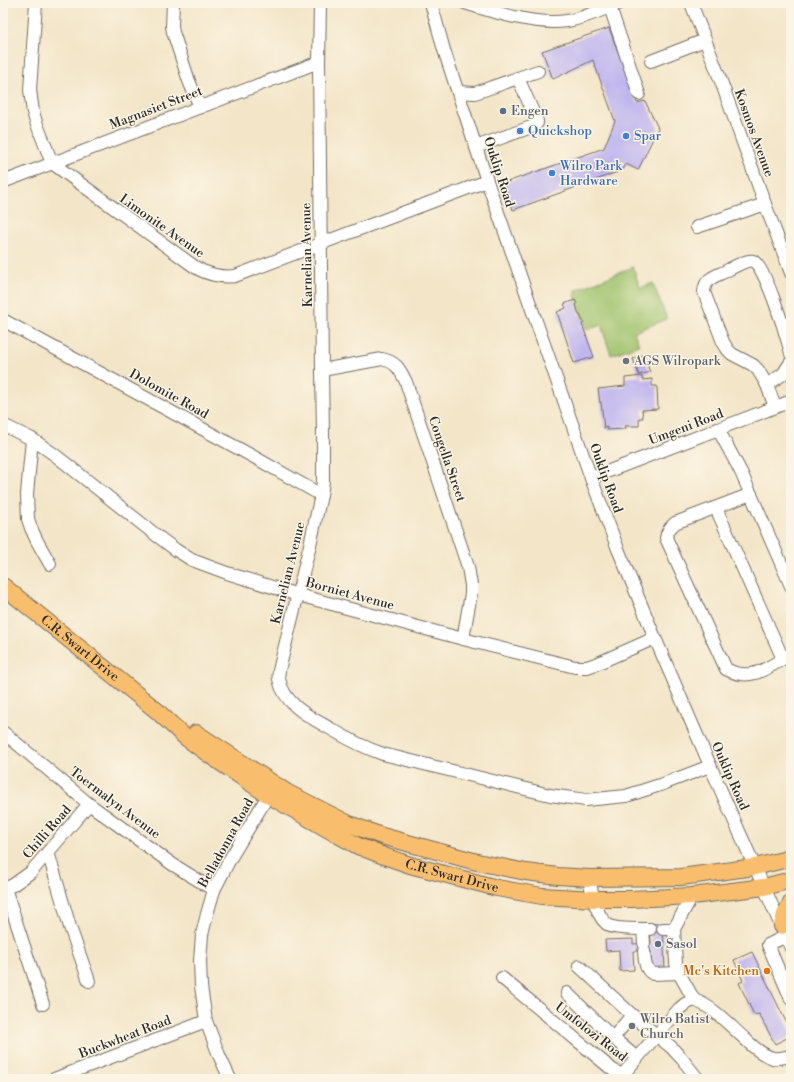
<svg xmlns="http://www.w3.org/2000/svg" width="794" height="1082" font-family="'Libre Bodoni',serif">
<rect width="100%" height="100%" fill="#fcf5e5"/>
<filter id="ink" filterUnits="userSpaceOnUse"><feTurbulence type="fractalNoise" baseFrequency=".025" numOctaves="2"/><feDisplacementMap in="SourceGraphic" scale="8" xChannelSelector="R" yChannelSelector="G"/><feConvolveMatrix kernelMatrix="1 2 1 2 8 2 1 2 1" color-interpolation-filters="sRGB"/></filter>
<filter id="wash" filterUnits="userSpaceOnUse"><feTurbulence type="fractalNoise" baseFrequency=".012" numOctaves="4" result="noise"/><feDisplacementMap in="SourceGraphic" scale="16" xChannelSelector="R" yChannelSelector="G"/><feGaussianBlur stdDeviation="0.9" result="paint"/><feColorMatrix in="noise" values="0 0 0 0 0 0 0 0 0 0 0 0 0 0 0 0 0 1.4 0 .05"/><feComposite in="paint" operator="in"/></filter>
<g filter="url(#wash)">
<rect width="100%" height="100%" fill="#f3e5c8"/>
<path fill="#9fc26c" stroke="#65764c" d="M633,267L640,288L653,283L667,319L634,332L639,345L611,355L601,325L586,330L574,291Z"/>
<g id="blocks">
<g fill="#c0b6ef">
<path d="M609,28L637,103L645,101L658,128L638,170L626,164L623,170L513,210L504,183L604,148L615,121L593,60L553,79L542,51Z"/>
<path d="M575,300L577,304L576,305L579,315H580L584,323L582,324L594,357L574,363L557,312L566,308L564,304Z"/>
<path d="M643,355L650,372L639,375L633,359Z"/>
<path d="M642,376V380L652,379V386H657L658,409L642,410L643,418H639V426H625L626,429L607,430V427L604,428L601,402L600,403L598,389L625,386V378Z"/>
<path d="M650,924H663L665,970L652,971L651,951H633L634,970L620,971L619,950L606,951L605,940L633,939V944L651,943Z"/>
<path d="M752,952L791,1032V1036L775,1044L759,1014L754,1015L739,983L743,981L734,960Z"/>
</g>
</g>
</g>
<g filter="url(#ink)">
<use href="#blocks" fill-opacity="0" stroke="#716c62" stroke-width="1"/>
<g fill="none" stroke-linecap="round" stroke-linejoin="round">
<g stroke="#716c62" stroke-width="14">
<g id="minor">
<path d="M36,3L30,90L33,112L36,122L52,163L195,267C206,274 222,278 235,276L487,181"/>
<path d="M173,3L172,26L173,32L189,81L200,107"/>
<path d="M320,3L319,62L322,370L323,432V481L321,495L310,545L282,658C281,664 277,673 279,679C284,705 310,717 331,729C348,739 365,748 383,754L550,795L586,800L626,796L663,784L710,766"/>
<path d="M431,3L444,50L487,181L591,478L618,549L655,638L722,793L791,948"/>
<path d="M465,3C493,12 538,26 567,21C586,18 603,9 620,3"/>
<path d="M691,3L722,84L765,204L791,273"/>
<path d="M610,7L639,94"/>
<path d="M651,61L705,40"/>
<path d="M458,92L475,93L538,71"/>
<path d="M476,147L534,126L537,123V121L518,78"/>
<path d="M3,182L319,62"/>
<path d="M697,227L765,204"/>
<path d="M3,320L254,457L321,495"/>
<path d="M322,370L382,359C397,362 400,370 406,382L468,567L471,585V594L463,639"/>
<path d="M767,385L783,374L791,362"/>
<path d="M775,407L767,385L758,370L753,365L732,354L728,350L723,342L704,292C705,279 713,277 724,272C730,269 747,259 753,261C765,265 786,335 790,349L791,354"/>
<path d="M3,425L32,439L55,455L156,535L176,550L192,560L227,573L298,595L463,639L575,667H587L596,664L655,638"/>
<path d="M718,429L741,472L791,586"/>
<path d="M32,439L27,494L28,519L31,528L37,541L50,564"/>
<path d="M591,478L791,401"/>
<path d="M751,494L675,523C670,528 667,531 666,538L726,669C752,683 768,667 791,654"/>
<path d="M716,508L783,659"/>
<path d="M3,732L89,804L172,864L214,890"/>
<path d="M48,852L70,927L89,981"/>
<path d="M589,878C592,892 596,919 610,926C616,929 642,929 650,929"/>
<path d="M5,888L43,1004"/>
<path d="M3,889L13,885L31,872L89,804"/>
<path d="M643,929L644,943"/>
<path d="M663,929H674L692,896"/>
<path d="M674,929L676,963L679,973L694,1000"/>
<path d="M786,936L768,945L791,999"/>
<path d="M644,951C645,960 644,969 653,974L679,973"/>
<path d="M579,966L632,1015L671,1047L682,1059L698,1079"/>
<path d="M502,978L608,1066C613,1070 617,1074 623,1074L626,1071L679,1009L685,1004L694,1000C714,1007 729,1025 745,1039C753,1047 762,1055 773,1058C779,1059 785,1057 791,1056"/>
<path d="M567,993L613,1038L637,1058"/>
<path d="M613,1038L632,1015"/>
<path d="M54,1079L206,1021"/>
<path d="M230,1079L219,1055L206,1021L201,986L200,961L202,935L207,914L214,890L230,859L272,789"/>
</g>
</g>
<g stroke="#716c62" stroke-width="18">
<g id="major">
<path id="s1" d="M3,586L156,710L185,737L211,756L268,795L329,830L358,846L384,856L410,865L497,888L542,896L594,899H631L692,896L764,887L791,880"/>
<path d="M196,733L288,793L349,824L382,836L477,862L526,872L558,876L589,878L681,877L755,867L791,858"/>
<path d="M782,926L785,914L791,903"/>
</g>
</g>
<use href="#minor" stroke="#fff" stroke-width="12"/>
<use href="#major" stroke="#f9be6d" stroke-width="16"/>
</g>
</g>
<g fill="#5c6f8a" stroke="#fcf5e5" stroke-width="1.5">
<circle cx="503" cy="111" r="4"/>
<circle cx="658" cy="944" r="4"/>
</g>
<g fill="#3f7fe0" stroke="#fcf5e5" stroke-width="1.5">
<circle cx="520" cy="131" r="4"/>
<circle cx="626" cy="136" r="4"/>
<circle cx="552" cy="173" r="4"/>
</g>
<g fill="#6b7280" stroke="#fcf5e5" stroke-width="1.5">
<circle cx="626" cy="361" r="4"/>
<circle cx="632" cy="1026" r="4"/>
</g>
<circle fill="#e8710a" stroke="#fcf5e5" stroke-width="1.5" cx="767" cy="971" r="4"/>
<g text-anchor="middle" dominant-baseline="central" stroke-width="3" stroke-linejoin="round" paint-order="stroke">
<g font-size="13" fill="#2b2b2b" stroke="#fcf5e5">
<text transform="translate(156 108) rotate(-21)">Magnasiet Street</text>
<text transform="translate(754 133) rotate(70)">Kosmos Avenue</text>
<text transform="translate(499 172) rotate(72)">Ouklip Road</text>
<text transform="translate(162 226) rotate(35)">Limonite Avenue</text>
<text transform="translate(307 255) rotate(-91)">Karnelian Avenue</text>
<text transform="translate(169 394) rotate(29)">Dolomite Road</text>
<text transform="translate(686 427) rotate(-21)">Umgeni Road</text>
<text transform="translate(447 459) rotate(71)">Congella Street</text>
<text transform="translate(606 478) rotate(70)">Ouklip Road</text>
<text transform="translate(288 573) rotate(-76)">Karnelian Avenue</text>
<text transform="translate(350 594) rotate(15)">Borniet Avenue</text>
<text stroke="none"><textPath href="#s1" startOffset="99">C.R. Swart Drive</textPath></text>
<text transform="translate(730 776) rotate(66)">Ouklip Road</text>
<text transform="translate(115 803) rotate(37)">Toermalyn Avenue</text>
<text transform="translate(47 832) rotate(-49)">Chilli Road</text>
<text transform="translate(226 843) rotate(-61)">Belladonna Road</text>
<text stroke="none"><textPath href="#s1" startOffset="540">C.R. Swart Drive</textPath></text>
<text transform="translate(591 1032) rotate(38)">Umfolozi Road</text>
<text transform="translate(125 1037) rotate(-21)">Buckwheat Road</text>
</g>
<g font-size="13" fill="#4e5e75" stroke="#fcf5e5" text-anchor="start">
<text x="511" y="111">Engen</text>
<text x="666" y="944">Sasol</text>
</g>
<g font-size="13" fill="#366cbe" stroke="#fcf5e5" text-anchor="start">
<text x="528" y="131">Quickshop</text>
<text x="634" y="136">Spar</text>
<text x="560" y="166">Wilro Park<tspan x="560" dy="15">Hardware</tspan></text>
</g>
<g font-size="13" fill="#5b616d" stroke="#fcf5e5" text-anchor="start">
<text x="634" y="361">AGS Wilropark</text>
<text x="640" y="1019">Wilro Batist<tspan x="640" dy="15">Church</tspan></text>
</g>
<g font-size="13" fill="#c56008" stroke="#fcf5e5" text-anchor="end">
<text x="759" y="971">Mc's Kitchen</text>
</g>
</g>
<rect width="794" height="1082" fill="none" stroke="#fcf5e5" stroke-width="16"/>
</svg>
